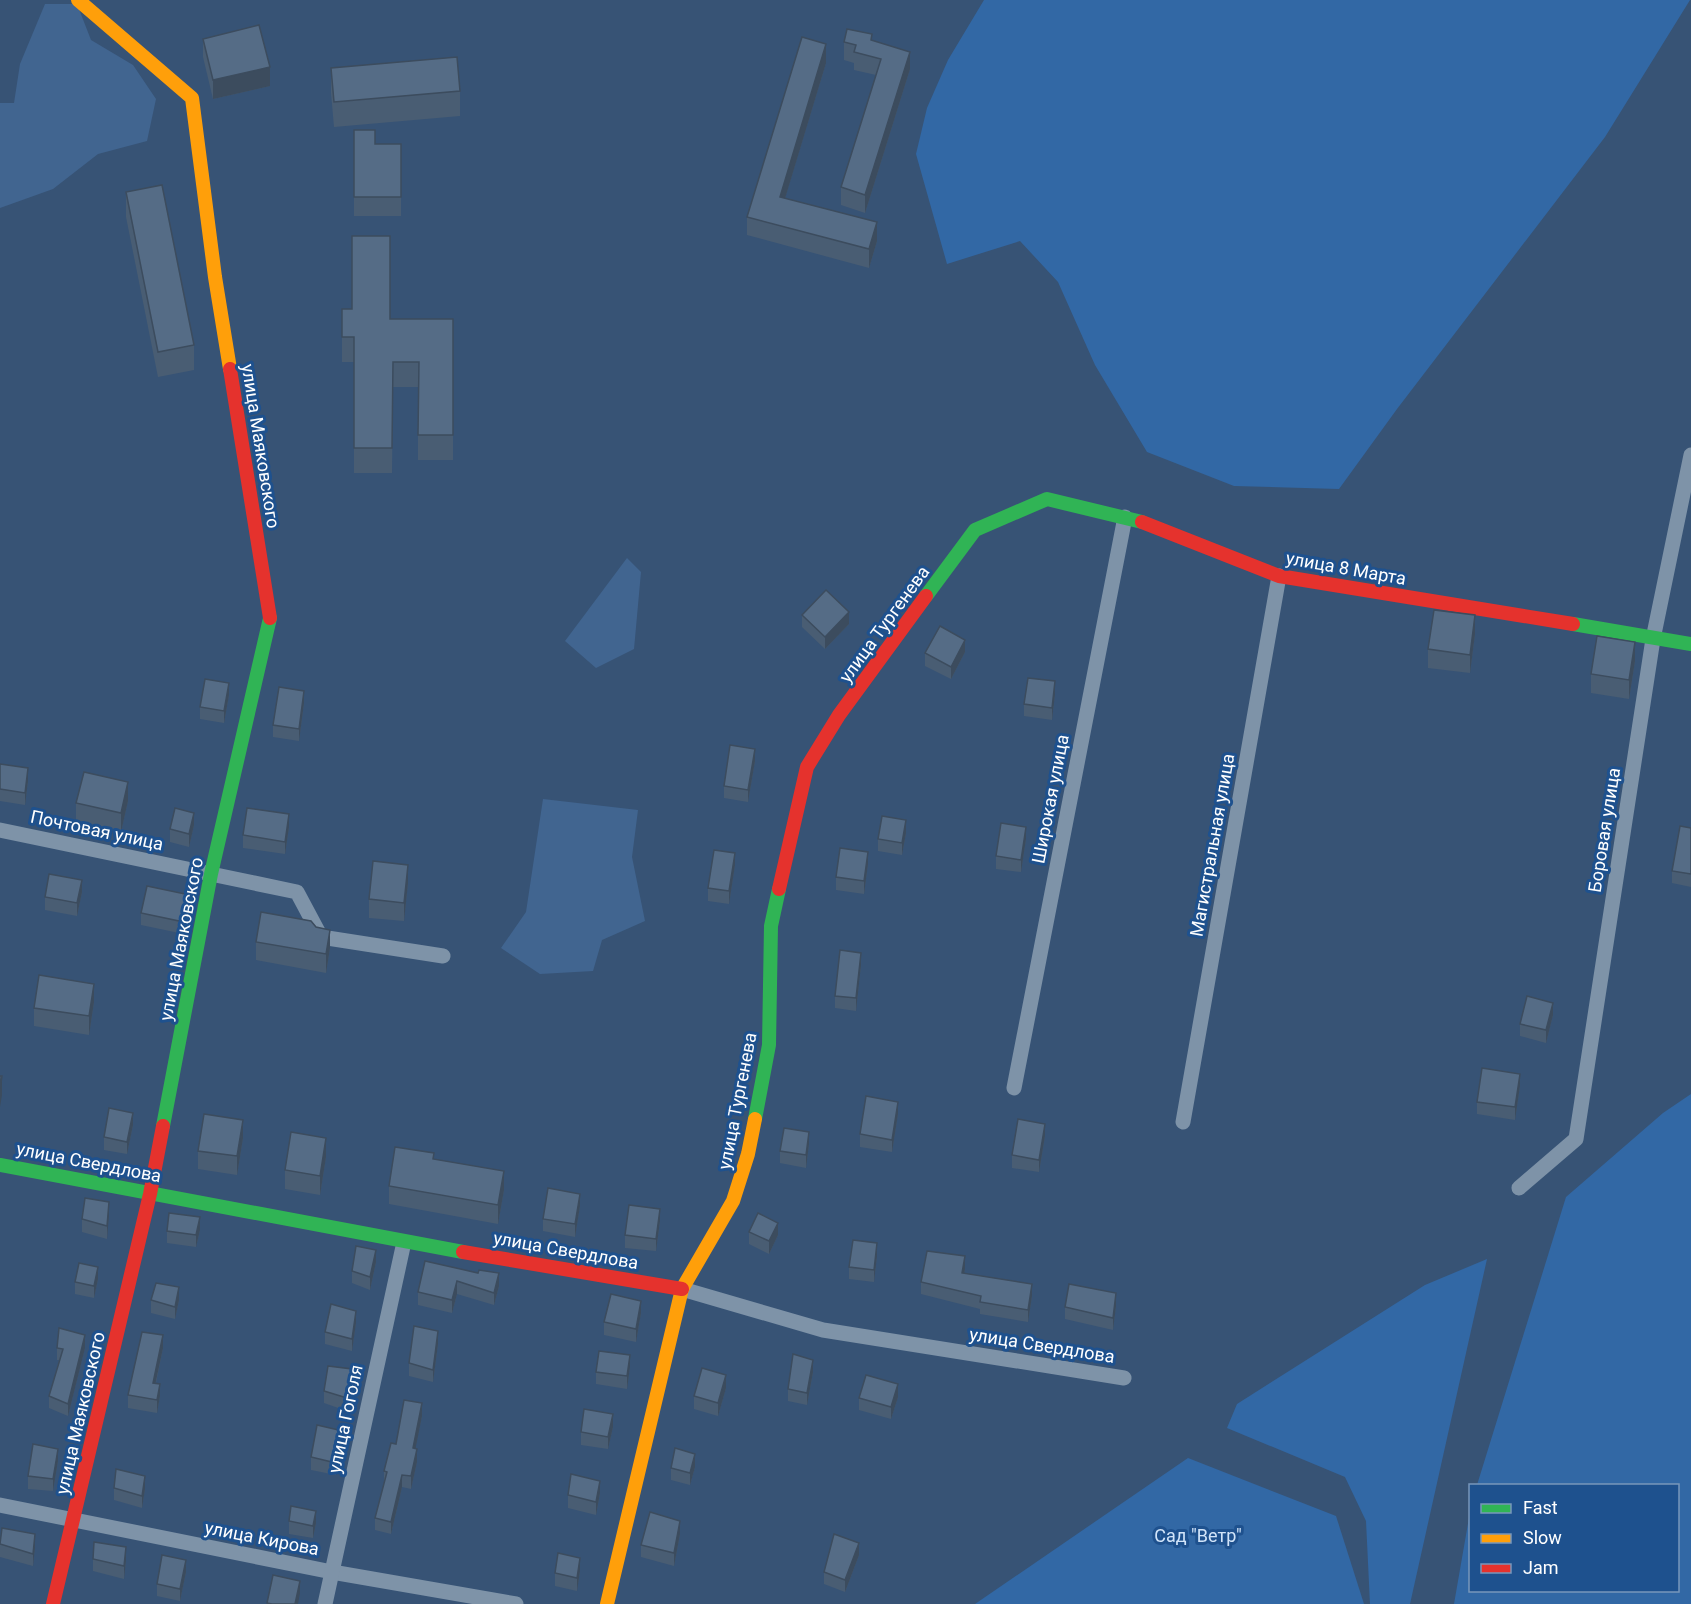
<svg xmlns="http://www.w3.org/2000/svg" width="1691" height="1604" font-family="Roboto,sans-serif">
<rect width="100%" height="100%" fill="#375375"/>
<g fill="#3268a5">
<path d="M984,0H1690L1605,137L1397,409L1339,489L1234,486L1147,452L1095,365L1058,282L1020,241L947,264L916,154L927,108L948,60Z"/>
<path d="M1691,1094V1604H1454L1470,1512V1590H1678V1486L1477,1485L1566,1197L1663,1113Z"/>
<path d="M1487,1259L1410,1604H1370L1366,1521L1345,1477L1227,1428L1237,1404L1425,1285Z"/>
<path d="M1188,1458L1336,1516L1364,1604H975Z"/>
</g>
<g fill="#416590">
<path d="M45,4H77L91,40L133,65L156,99L147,141L98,154L53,189L0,208V103H14L20,64Z"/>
<path d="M627,558L641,572L634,649L596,668L565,641Z"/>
<path d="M543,799L638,810L632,857L645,921L602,940L593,971L540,974L501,948L526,912Z"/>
</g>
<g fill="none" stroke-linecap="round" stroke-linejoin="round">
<g stroke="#7e93a8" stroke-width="15">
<path d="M0,830L297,892L321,937L443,956"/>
<path d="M1014,1088L1125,517"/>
<path d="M1183,1122L1279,576"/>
<path d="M1519,1188L1576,1139L1653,639L1691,455"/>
<path d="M682,1289L823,1330L1124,1378"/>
<path d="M0,1505L332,1572L516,1604"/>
<path d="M325,1604L404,1242"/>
</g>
<g stroke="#30b455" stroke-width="14">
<path d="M926,596L975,530L1047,499L1142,522"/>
<path d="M1573,624L1691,644"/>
<path d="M755,1119L769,1045L771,926L779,889"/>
<path d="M163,1126L211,874L270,618"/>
<path d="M0,1165L463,1252"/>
</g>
<g stroke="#ff9f0a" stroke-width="14">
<path d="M78,0L192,98L215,277L230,369"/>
<path d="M607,1604L682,1289L733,1201L748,1154L755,1119"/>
</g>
<g stroke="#e5322d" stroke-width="14">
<path d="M230,369L270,618"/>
<path d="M1142,522L1279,576L1573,624"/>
<path d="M779,889L807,767L839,715L926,596"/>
<path d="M463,1252L682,1289"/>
<path d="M53,1604L150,1194L163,1126"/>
</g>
</g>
<g fill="#495d73">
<path d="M203,39L270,86L213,99L203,57Z"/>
<path d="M872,40L910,69L865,213L841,205V187L876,75L854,70V63L844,60V42Z"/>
<path d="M826,63L785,198L877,241L869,268L747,235V217Z"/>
<path d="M331,68L460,91V116L334,127L331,93Z"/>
<path d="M354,130L375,144H401V216H354Z"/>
<path d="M126,192L194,345V370L158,377L126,217Z"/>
<path d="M342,309L390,319H453V460H418V387H393L392,473H354V362H342Z"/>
<path d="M802,615L849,624L825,649L802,627Z"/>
<path d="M1475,634L1470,673L1428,668V649Z"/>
<path d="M965,652L951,679L925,666V653Z"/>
<path d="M1635,661L1629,699L1591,693V674Z"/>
<path d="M1055,694L1052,720L1024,716V704Z"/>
<path d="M229,695L224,723L200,719V707Z"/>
<path d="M304,703L299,741L273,737V725Z"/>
<path d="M755,761L748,802L724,798V786Z"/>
<path d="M0,764L28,781L25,805L0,801Z"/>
<path d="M128,801L121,832L76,821V803Z"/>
<path d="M194,825L189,847L170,842V829Z"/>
<path d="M289,827L285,854L243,848V835Z"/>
<path d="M1691,828V887L1672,883V871Z"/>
<path d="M906,833L902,855L878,851V839Z"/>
<path d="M1026,839L1021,872L996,869V856Z"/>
<path d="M868,864L864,894L836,890V877Z"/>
<path d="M735,865L729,904L708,901V888Z"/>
<path d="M408,883L404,921L369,918V899Z"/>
<path d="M82,892L77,916L45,910V897Z"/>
<path d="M190,907L184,934L141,925V913Z"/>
<path d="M316,927L330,948L326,973L256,960V942Z"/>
<path d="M861,965L856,1011L835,1008V996Z"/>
<path d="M94,1002L89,1035L34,1026V1008Z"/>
<path d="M1553,1015L1546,1043L1520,1036V1024Z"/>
<path d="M1520,1086L1515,1120L1477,1114V1102Z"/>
<path d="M898,1114L892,1152L860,1147V1134Z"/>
<path d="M133,1125L127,1154L104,1150V1137Z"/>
<path d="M1045,1136L1039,1172L1012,1168V1155Z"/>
<path d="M243,1138L237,1175L198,1169V1151Z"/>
<path d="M809,1144L806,1168L780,1163V1151Z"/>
<path d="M326,1157L320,1195L285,1189V1170Z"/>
<path d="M389,1186L504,1190L498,1224L389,1204Z"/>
<path d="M580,1206L575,1237L543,1231V1219Z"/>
<path d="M109,1215L107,1239L82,1232V1219Z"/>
<path d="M660,1221L656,1251L625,1248V1235Z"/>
<path d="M200,1230L196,1247L167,1243V1231Z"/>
<path d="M749,1232L778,1235L769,1254L749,1244Z"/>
<path d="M877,1256L874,1282L849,1279V1267Z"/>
<path d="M425,1261L499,1286L494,1305L457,1294L452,1313L418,1305V1292Z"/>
<path d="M376,1262L370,1290L352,1283V1271Z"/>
<path d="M965,1269L964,1273L1032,1296L1028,1322L980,1314V1309L921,1294V1282Z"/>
<path d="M98,1279L94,1298L75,1294V1282Z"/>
<path d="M151,1300H179L175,1319L151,1313Z"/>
<path d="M1116,1306L1113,1330L1065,1319V1307Z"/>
<path d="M641,1313L636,1342L604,1335V1322Z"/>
<path d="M356,1323L352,1351L325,1344V1332Z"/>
<path d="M438,1344L433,1382L409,1376V1363Z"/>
<path d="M57,1348H85L68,1416L49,1408V1396L59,1360H57Z"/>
<path d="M163,1348L156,1383L160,1396L157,1413L128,1408V1395Z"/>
<path d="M630,1367L627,1389L596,1384V1372Z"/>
<path d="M813,1372L807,1405L788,1401V1389Z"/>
<path d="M352,1382L347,1411L324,1403V1391Z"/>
<path d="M726,1388L718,1416L694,1409V1396Z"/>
<path d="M898,1397L891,1419L859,1410V1398Z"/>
<path d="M422,1416L415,1449L417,1462L411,1489L402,1487L391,1534L375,1530V1518L384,1483V1471L396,1444Z"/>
<path d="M613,1427L608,1449L581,1445V1432Z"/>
<path d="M343,1443L336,1475L311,1470V1457Z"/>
<path d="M58,1461L53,1491L28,1489V1476Z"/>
<path d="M695,1467L690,1485L671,1480V1468Z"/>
<path d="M114,1488L145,1489L142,1508L114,1500Z"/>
<path d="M600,1493L596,1515L568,1508V1495Z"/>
<path d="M289,1521L316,1523L313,1538L289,1534Z"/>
<path d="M680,1534L674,1566L641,1557V1545Z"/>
<path d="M0,1544L35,1547L33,1566L0,1557Z"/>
<path d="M859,1555L845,1592L824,1584V1572Z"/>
<path d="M93,1559L126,1560L124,1579L93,1571Z"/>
<path d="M580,1571L577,1591L555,1586V1573Z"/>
<path d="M186,1572L180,1601L157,1596V1584Z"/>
</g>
<g fill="#3c4c5e">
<path d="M826,44V63L780,215V197Z"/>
<path d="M910,52V69L865,213V195Z"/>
<path d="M270,67V86L213,99V80Z"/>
<path d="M877,222V241L869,268V249Z"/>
<path d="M849,612V624L825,649V637Z"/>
<path d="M1475,615V634L1470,673V655Z"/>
<path d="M965,640V652L951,679V667Z"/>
<path d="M1635,642V661L1629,699V680Z"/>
<path d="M1055,681V694L1052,720V708Z"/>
<path d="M229,683V695L224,723V711Z"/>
<path d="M304,691V703L299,741V729Z"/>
<path d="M755,749V761L748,802V790Z"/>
<path d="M28,768V781L25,805V793Z"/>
<path d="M128,782V801L121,832V813Z"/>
<path d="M194,813V825L189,847V834Z"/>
<path d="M289,814V827L285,854V842Z"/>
<path d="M906,820V833L902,855V843Z"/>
<path d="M1026,827V839L1021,872V860Z"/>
<path d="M868,852V864L864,894V881Z"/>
<path d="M735,853V865L729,904V891Z"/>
<path d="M408,865V883L404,921V903Z"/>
<path d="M82,880V892L77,916V903Z"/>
<path d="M190,895V907L184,934V922Z"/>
<path d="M330,930V948L326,973V954Z"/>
<path d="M861,953V965L856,1011V998Z"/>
<path d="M94,984V1002L89,1035V1016Z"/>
<path d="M1553,1003V1015L1546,1043V1030Z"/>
<path d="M1520,1074V1086L1515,1120V1107Z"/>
<path d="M2,1076V1095L0,1107V1089Z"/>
<path d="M898,1102V1114L892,1152V1140Z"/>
<path d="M133,1113V1125L127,1154V1142Z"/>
<path d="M243,1120V1138L237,1175V1156Z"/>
<path d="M1045,1124V1136L1039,1172V1160Z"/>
<path d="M809,1132V1144L806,1168V1155Z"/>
<path d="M326,1138V1157L320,1195V1176Z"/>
<path d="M504,1171V1190L498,1224V1205Z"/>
<path d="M580,1194V1206L575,1237V1224Z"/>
<path d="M109,1202V1215L107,1239V1226Z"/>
<path d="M660,1209V1221L656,1251V1239Z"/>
<path d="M200,1217V1230L196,1247V1235Z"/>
<path d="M778,1223V1235L769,1254V1241Z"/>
<path d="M877,1243V1256L874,1282V1270Z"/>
<path d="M376,1250V1262L370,1290V1277Z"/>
<path d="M965,1256V1269L962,1286V1273Z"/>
<path d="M98,1267V1279L94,1298V1286Z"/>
<path d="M499,1273V1286L494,1305V1293Z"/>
<path d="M457,1281V1294L452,1313V1300Z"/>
<path d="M1032,1284V1296L1028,1322V1310Z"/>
<path d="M179,1287V1300L175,1319V1307Z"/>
<path d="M1116,1293V1306L1113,1330V1318Z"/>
<path d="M641,1301V1313L636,1342V1329Z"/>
<path d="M356,1311V1323L352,1351V1339Z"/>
<path d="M438,1331V1344L433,1382V1370Z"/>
<path d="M85,1335V1348L68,1416V1404Z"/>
<path d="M163,1335V1348L153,1395V1383Z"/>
<path d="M630,1355V1367L627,1389V1376Z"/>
<path d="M813,1360V1372L807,1405V1393Z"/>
<path d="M352,1369V1382L347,1411V1398Z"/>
<path d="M726,1375V1388L718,1416V1403Z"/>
<path d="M160,1384V1396L157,1413V1400Z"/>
<path d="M898,1384V1397L891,1419V1407Z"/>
<path d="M422,1403V1416L413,1461V1448Z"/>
<path d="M613,1414V1427L608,1449V1437Z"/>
<path d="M343,1431V1443L336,1475V1463Z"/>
<path d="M58,1449V1461L53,1491V1479Z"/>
<path d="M417,1449V1462L411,1489V1476Z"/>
<path d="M695,1454V1467L690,1485V1473Z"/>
<path d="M402,1475V1487L391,1534V1522Z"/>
<path d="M145,1476V1489L142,1508V1496Z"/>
<path d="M600,1481V1493L596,1515V1502Z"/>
<path d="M316,1511V1523L313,1538V1526Z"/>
<path d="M680,1521V1534L674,1566V1553Z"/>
<path d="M35,1534V1547L33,1566V1554Z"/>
<path d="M859,1543V1555L845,1592V1580Z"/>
<path d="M126,1547V1560L124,1579V1566Z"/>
<path d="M580,1558V1571L577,1591V1578Z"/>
<path d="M186,1560V1572L180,1601V1589Z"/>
<path d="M300,1581V1593L298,1604H295Z"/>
</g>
<g fill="#556c86" stroke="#3c4c5e" stroke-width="1.5">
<path d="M259,25L270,67L213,80L203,39Z"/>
<path d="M847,29L872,34L871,40L910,52L865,195L841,187L881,59L854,52L856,45L844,42Z"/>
<path d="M802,37L826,44L780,197L877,222L869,249L747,217Z"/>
<path d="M457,57L460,91L334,102L331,68Z"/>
<path d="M354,130H375V144H401V197H354Z"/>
<path d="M162,185L194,345L158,352L126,192Z"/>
<path d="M352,236H390V319H453V435H418L419,362H393L392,448H354V337H342V309H352Z"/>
<path d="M826,590L849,612L825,637L802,615Z"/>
<path d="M1434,610L1475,615L1470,655L1428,649Z"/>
<path d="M940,626L965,640L951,667L925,653Z"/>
<path d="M1597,636L1635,642L1629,680L1591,674Z"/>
<path d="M1028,678L1055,681L1052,708L1024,704Z"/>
<path d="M205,679L229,683L224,711L200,707Z"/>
<path d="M279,687L304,691L299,729L273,725Z"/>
<path d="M730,745L755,749L748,790L724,786Z"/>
<path d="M0,764L28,768L25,793L0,789Z"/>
<path d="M84,772L128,782L121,813L76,803Z"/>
<path d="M175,808L194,813L189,834L170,829Z"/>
<path d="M247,808L289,814L285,842L243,835Z"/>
<path d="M882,816L906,820L902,843L878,839Z"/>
<path d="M1001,823L1026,827L1021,860L996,856Z"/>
<path d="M1680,826L1691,828V874L1672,871Z"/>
<path d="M840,848L868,852L864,881L836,877Z"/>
<path d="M714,850L735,853L729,891L708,888Z"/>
<path d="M373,861L408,865L404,903L369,899Z"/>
<path d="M49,874L82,880L77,903L45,897Z"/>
<path d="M147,886L190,895L184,922L141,913Z"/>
<path d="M261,912L311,921L316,927L330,930L326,954L256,942Z"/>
<path d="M840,950L861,953L856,998L835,996Z"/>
<path d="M39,975L94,984L89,1016L34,1008Z"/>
<path d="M1527,996L1553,1003L1546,1030L1520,1024Z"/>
<path d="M1482,1068L1520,1074L1515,1107L1477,1102Z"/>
<path d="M0,1076H2L0,1089Z"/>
<path d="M866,1096L898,1102L892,1140L860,1134Z"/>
<path d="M109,1108L133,1113L127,1142L104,1137Z"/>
<path d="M204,1114L243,1120L237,1156L198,1151Z"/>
<path d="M1018,1119L1045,1124L1039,1160L1012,1155Z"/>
<path d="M784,1128L809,1132L806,1155L780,1151Z"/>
<path d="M291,1132L326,1138L320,1176L285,1170Z"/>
<path d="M395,1147L434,1153L433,1159L504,1171L498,1205L389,1186Z"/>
<path d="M548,1188L580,1194L575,1224L543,1219Z"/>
<path d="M85,1198L109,1202L107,1226L82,1219Z"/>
<path d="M629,1205L660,1209L656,1239L625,1235Z"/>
<path d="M169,1213L200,1217L196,1235L167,1231Z"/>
<path d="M758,1213L778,1223L769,1241L749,1232Z"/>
<path d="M853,1240L877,1243L874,1270L849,1267Z"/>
<path d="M356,1246L376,1250L370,1277L352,1271Z"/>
<path d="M927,1251L965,1256L962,1273L1032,1284L1028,1310L980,1302L981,1296L921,1282Z"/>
<path d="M425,1261L478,1273L479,1270L499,1273L494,1293L457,1281L452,1300L418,1292Z"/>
<path d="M79,1263L98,1267L94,1286L75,1282Z"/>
<path d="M156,1283L179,1287L175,1307L151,1300Z"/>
<path d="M1069,1284L1116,1293L1113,1318L1065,1307Z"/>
<path d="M611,1294L641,1301L636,1329L604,1322Z"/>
<path d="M331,1304L356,1311L352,1339L325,1332Z"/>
<path d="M414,1326L438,1331L433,1370L409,1363Z"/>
<path d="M59,1328L85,1335L68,1404L49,1396L63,1349L57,1348Z"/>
<path d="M142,1332L163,1335L153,1383L160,1384L157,1400L128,1395Z"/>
<path d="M599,1351L630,1355L627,1376L596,1372Z"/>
<path d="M793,1354L813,1360L807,1393L788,1389Z"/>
<path d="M328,1366L352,1369L347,1398L324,1391Z"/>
<path d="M702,1368L726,1375L718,1403L694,1396Z"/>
<path d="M866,1375L898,1384L891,1407L859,1398Z"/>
<path d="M404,1400L422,1403L413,1448L417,1449L411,1476L402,1475L391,1522L375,1518L387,1472L384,1471L391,1443L396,1444Z"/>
<path d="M584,1409L613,1414L608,1437L581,1432Z"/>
<path d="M317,1425L343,1431L336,1463L311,1457Z"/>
<path d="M33,1444L58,1449L53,1479L28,1476Z"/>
<path d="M675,1448L695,1454L690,1473L671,1468Z"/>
<path d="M116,1469L145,1476L142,1496L114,1488Z"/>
<path d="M571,1474L600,1481L596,1502L568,1495Z"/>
<path d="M291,1506L316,1511L313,1526L289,1521Z"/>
<path d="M650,1512L680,1521L674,1553L641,1545Z"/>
<path d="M2,1528L35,1534L33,1554L0,1544Z"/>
<path d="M834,1534L859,1543L845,1580L824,1572Z"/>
<path d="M94,1542L126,1547L124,1566L93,1559Z"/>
<path d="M558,1553L580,1558L577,1578L555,1573Z"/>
<path d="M162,1555L186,1560L180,1589L157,1584Z"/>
<path d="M273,1575L300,1581L295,1604H272L267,1603Z"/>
</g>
<g text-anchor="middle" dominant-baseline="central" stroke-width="6" stroke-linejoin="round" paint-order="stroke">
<g font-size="18" fill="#fff" stroke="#1e518e">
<text transform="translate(261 446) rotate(81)">улица Маяковского</text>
<text transform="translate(1346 568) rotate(10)">улица 8 Марта</text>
<text transform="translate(884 624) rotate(-54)">улица Тургенева</text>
<text transform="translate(1050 799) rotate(-79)">Широкая улица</text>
<text transform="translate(97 830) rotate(12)">Почтовая улица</text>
<text transform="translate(1604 830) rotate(-81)">Боровая улица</text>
<text transform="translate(1212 845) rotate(-80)">Магистральная улица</text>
<text transform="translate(181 939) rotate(-79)">улица Маяковского</text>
<text transform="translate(737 1101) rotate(-79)">улица Тургенева</text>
<text transform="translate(89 1162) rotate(11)">улица Свердлова</text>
<text transform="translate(566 1250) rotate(10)">улица Свердлова</text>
<text transform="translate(1042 1345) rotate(9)">улица Свердлова</text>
<text transform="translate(80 1413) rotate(-77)">улица Маяковского</text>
<text transform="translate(345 1419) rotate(-78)">улица Гоголя</text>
<text transform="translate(262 1538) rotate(11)">улица Кирова</text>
</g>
<g font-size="18" fill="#d1e4f9" stroke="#1e518e">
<text x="1198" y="1535">Сад "Ветр"</text>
</g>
</g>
<rect x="1469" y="1484" width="210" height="108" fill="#1e518e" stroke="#7897bb" stroke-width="1.5"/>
<rect x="1481" y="1504" width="30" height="9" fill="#30b455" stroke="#7897bb" stroke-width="1.5"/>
<text x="1523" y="1514" font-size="18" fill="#ffffff">Fast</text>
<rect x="1481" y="1534" width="30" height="9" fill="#ff9f0a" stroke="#7897bb" stroke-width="1.5"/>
<text x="1523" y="1544" font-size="18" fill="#ffffff">Slow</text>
<rect x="1481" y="1564" width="30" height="9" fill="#e5322d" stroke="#7897bb" stroke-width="1.5"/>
<text x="1523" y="1574" font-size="18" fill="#ffffff">Jam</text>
</svg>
